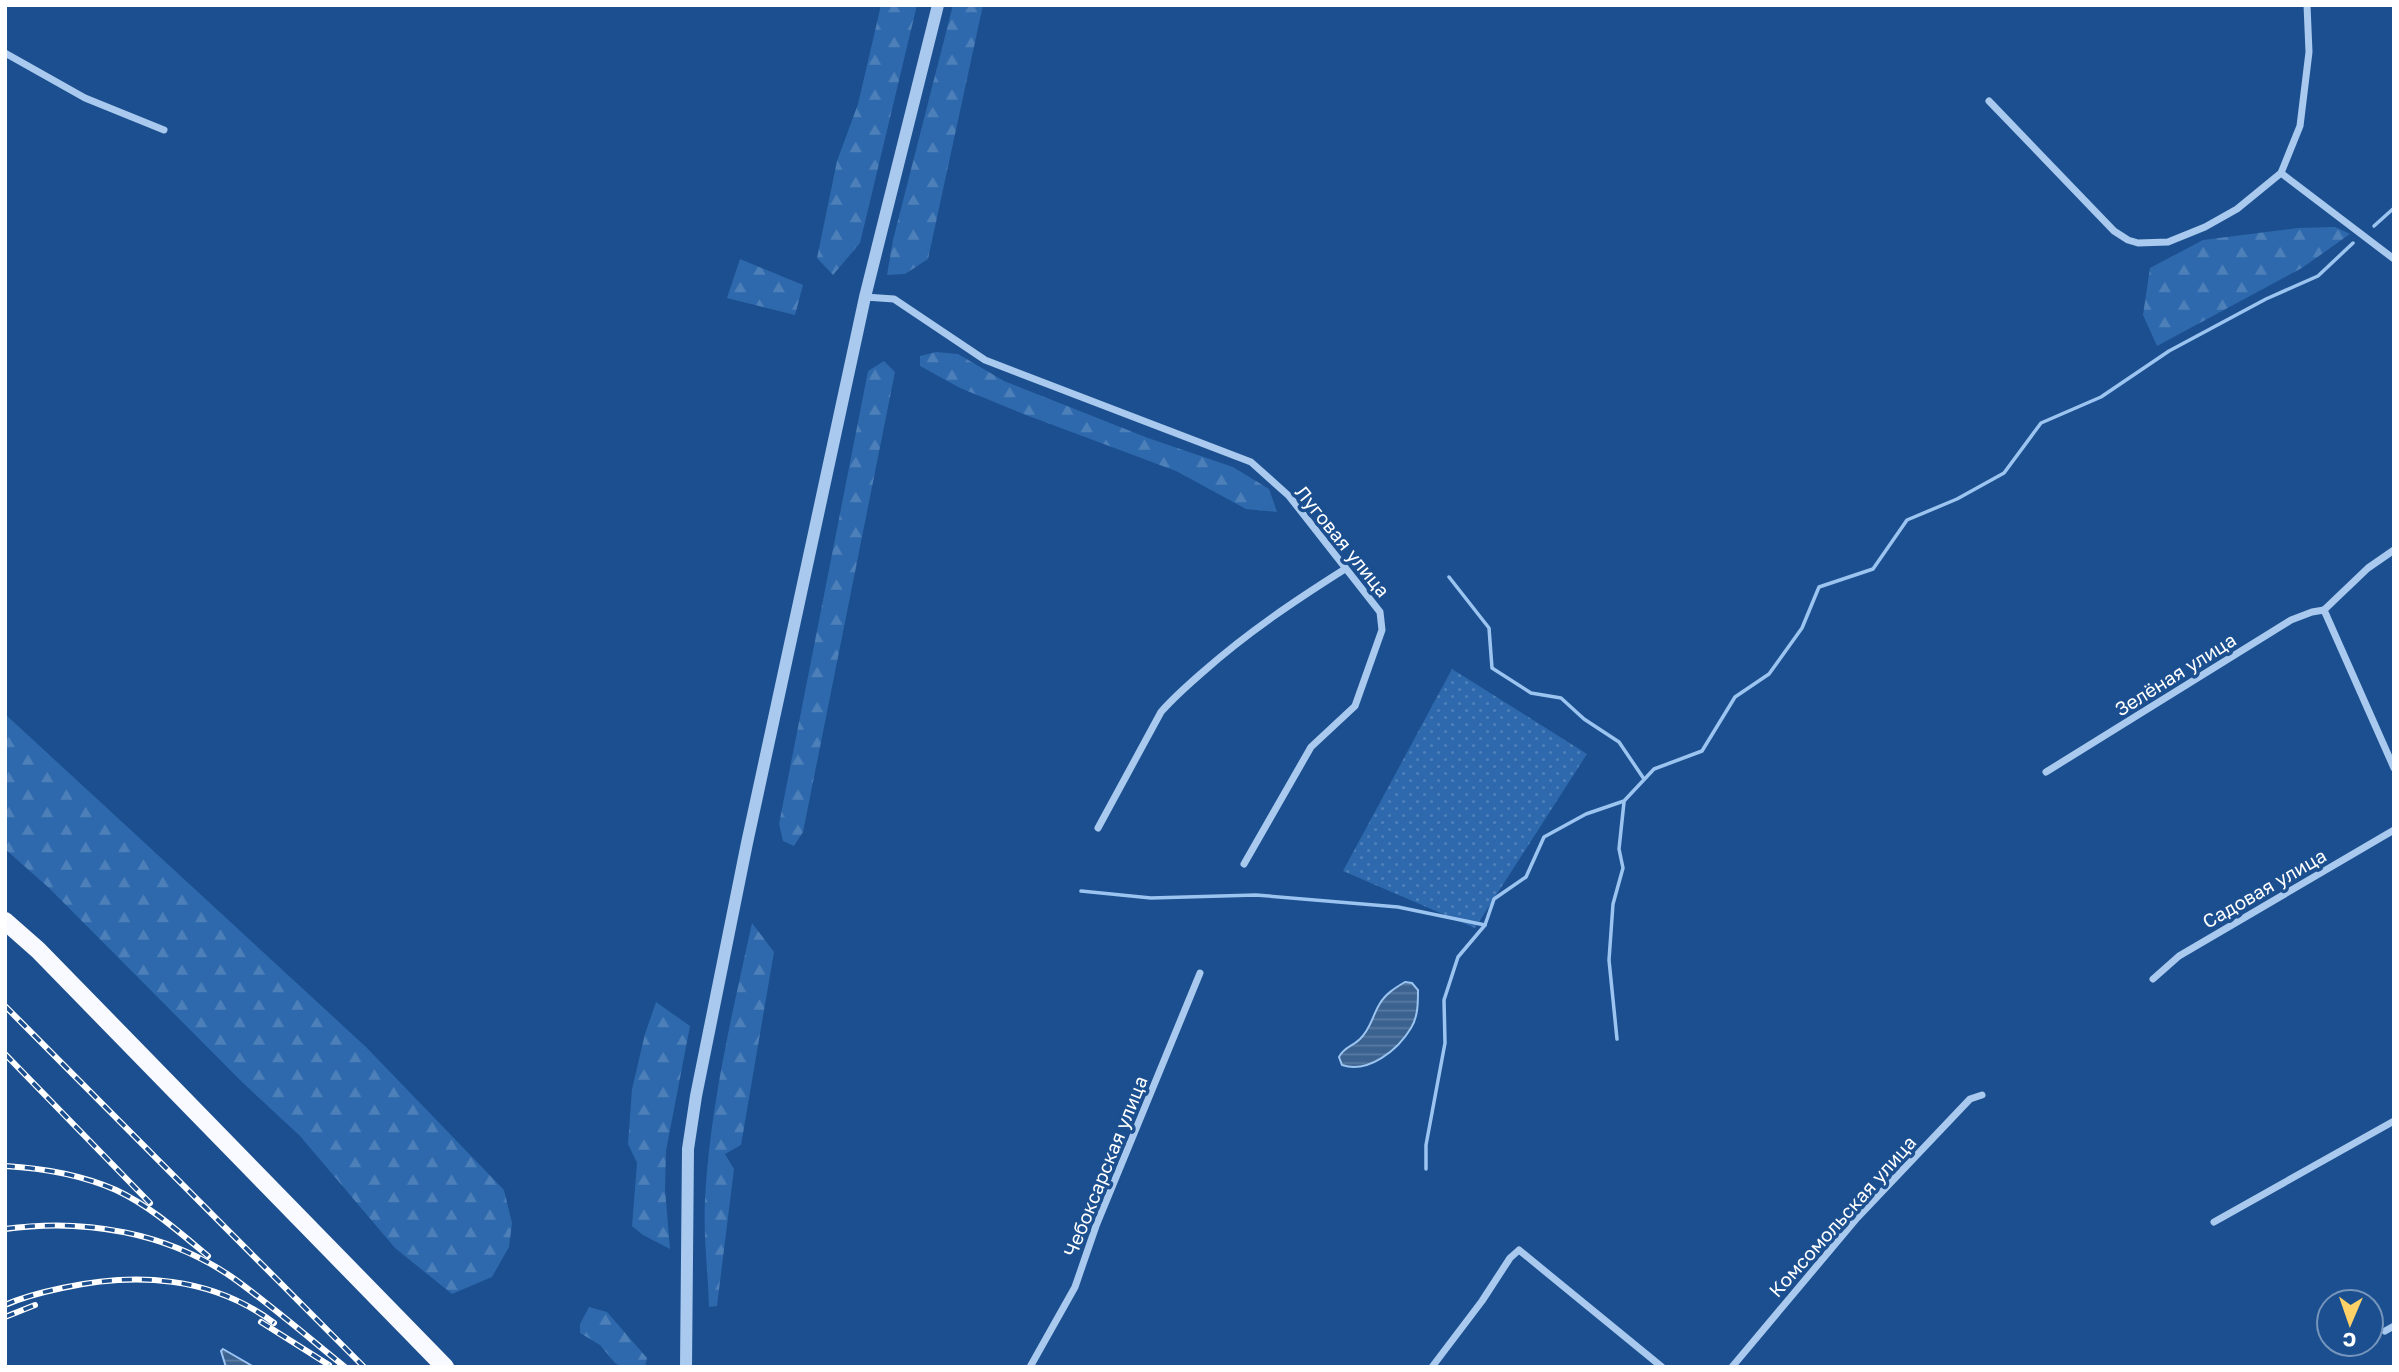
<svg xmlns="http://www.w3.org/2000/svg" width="2399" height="1372" font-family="'Golos Text',sans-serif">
<defs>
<pattern id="forest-firs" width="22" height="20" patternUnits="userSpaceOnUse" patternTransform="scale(1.75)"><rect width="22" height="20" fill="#2e69ad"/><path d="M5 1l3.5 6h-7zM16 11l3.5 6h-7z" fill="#4d80b9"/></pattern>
<pattern id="garden-dots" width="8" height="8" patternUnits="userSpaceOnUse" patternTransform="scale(1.75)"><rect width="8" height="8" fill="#2e69ad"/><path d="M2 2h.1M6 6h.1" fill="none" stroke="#4d80b9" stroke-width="1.8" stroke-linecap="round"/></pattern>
<pattern id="water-rules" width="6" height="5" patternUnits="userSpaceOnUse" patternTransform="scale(1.75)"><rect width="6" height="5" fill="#3c6290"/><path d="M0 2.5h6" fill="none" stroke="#597aa1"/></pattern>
</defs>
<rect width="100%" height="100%" fill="#1b4f8f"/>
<g fill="url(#forest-firs)">
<path d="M881,5H917L860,243L833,275L817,258L837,161L858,104Z"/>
<path d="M953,5H983L928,259L905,274L887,275L893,240Z"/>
<path d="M2335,227L2350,234L2302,268L2157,346L2143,315L2150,268L2203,240L2298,228Z"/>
<path d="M740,259L803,285L795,315L727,298Z"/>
<path d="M936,352L958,354L1004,381L1148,438L1233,467L1269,489L1277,512L1246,509L1176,471L1026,415L960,388L920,366V356Z"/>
<path d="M884,361L895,372L803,832L794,846L783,841L779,824L868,371Z"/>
<path d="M5,714L366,1047L504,1190L512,1223L509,1247L492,1277L452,1294L395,1248L300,1136L242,1082L49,888L5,849Z"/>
<path d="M752,923L774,952L741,1145L725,1154L734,1169L717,1306L709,1307C708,1271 703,1234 705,1199C710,1106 732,1014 752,923Z"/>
<path d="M656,1002L690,1026L666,1151L665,1189L670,1249L643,1235L632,1226L637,1163L628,1144L632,1089L645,1034Z"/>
<path d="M589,1307L607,1312L647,1358L645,1367H622L615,1363L600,1345L580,1333V1324Z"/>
</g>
<path fill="url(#garden-dots)" d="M1452,669L1587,754L1475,928L1343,871Z"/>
<g fill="url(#water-rules)" stroke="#9cc4f0" stroke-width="2">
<path d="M1405,982L1412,983L1418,990C1418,1003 1418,1017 1411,1028C1398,1050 1368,1074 1342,1065L1339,1057C1344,1047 1352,1047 1360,1039C1371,1028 1372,1017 1379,1005C1385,994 1395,988 1405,982Z"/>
<path d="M223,1349L254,1367H226L221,1351Z"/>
</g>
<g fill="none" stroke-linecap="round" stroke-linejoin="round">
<g stroke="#9cc4f0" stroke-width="3.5">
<path d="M2374,226L2394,208"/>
<path d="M1449,577L1489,628L1492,668L1531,693L1561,698L1584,719L1619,742L1644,779"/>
<path d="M1081,891L1151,898L1256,895L1398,907L1485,925L1494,899L1526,877L1544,837L1586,814L1624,801L1654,769L1702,751L1735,697L1769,674L1802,628L1819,587L1873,569L1907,520L1957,499L2004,473L2041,423L2101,397L2169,351L2266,299L2318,276L2353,243"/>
<path d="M1617,1039L1609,960L1613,904L1623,868L1619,849L1624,802"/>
<path d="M1426,1169V1145L1445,1043L1444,1000L1458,957L1485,925"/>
</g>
<g stroke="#a9c9ee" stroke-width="7">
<path d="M5,53L85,98L164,130"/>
<path d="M1989,101L2114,231L2128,240L2138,243L2168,242L2205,227L2237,209L2281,173L2300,126L2309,52L2307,5"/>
<path d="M2281,173L2394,259"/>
<path d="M865,297L894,299L985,360L1251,462L1289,496L1380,612L1382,630L1355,706L1311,747L1244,864"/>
<path d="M2324,610L2394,768"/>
<path d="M2324,610L2368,568L2394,550"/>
<path d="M2046,772L2291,620L2312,612L2324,610"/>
<path d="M1098,828L1161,712C1174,697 1189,684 1204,671C1248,632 1296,600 1345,569"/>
<path d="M2153,979L2179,956L2394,830"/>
<path d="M2214,1222L2394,1121"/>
<path d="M2385,1331L2394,1326"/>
<path d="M1030,1367L1075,1287L1096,1226L1200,973"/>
<path d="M1432,1367L1482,1301L1510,1258L1519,1250L1662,1367"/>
<path d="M1732,1367L1857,1218L1970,1099L1982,1095"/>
</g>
<path stroke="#a9c9ee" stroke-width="12" d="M686,1367L688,1149L696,1096L747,843L865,297L938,5"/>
<path stroke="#f8faff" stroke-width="18" d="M5,921L38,950L445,1367"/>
<g stroke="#fff" stroke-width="6">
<g id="rail">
<path d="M5,1006L364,1367"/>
<path d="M5,1054L150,1203"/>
<path d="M5,1166C41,1168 82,1175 116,1190C150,1206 179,1232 208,1256"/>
<path d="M5,1229C84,1218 169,1232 236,1280C273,1307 309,1338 345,1367"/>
<path d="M5,1305C23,1297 43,1292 62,1288C135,1272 212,1276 274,1323"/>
<path d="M5,1317L35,1305"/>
<path d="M261,1322L329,1365"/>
</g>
</g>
<use href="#rail" stroke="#1b4f8f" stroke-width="3.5" stroke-dasharray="10" stroke-linecap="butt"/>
</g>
<g text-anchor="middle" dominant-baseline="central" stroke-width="7" stroke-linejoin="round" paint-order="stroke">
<g font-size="19" fill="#fff" stroke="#1b4f8f">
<text transform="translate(1343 541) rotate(51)">Луговая улица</text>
<text transform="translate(2175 674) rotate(-32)">Зелёная улица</text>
<text transform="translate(2264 888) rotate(-30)">Садовая улица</text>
<text transform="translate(1105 1166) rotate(-68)">Чебоксарская улица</text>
<text transform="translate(1842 1216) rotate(-48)">Комсомольская улица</text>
</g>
</g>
<rect width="2399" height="1372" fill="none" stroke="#ffffff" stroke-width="14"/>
<g transform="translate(2350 1323) rotate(182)"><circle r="33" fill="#1b4f8f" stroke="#7695bc" stroke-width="2"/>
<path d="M0-5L12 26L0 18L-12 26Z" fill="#ffd166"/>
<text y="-10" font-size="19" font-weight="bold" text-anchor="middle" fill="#ffffff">С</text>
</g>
</svg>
